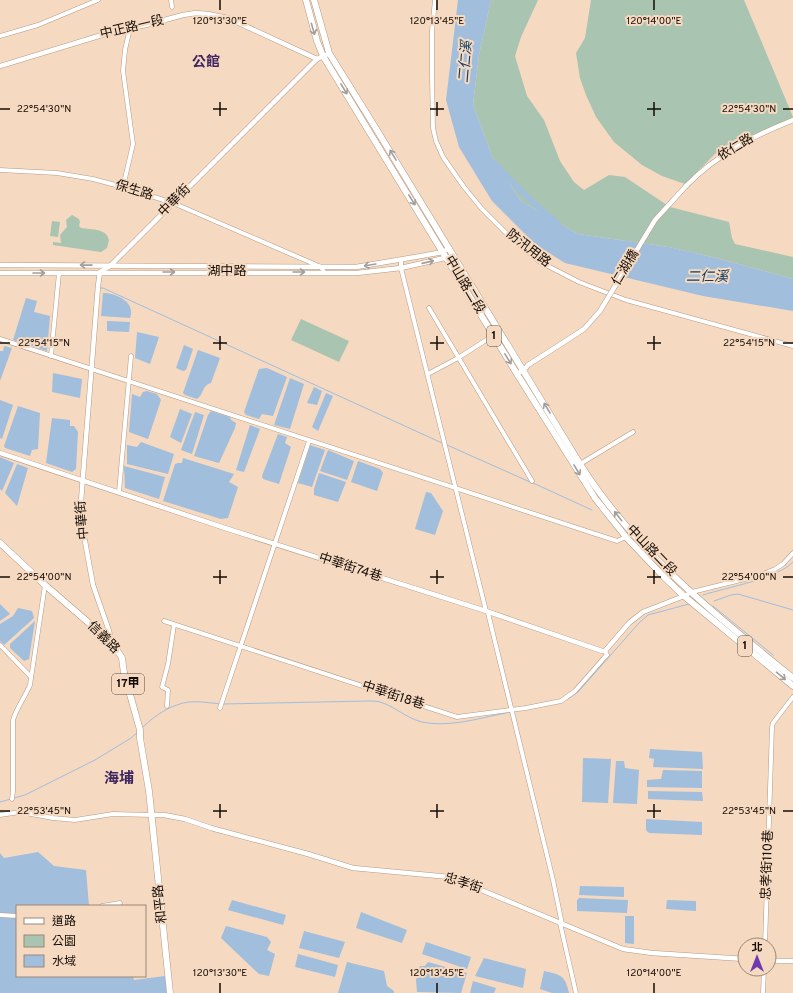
<svg xmlns="http://www.w3.org/2000/svg" width="793" height="993" font-family="Overpass,'Noto Sans TC',sans-serif">
<rect width="100%" height="100%" fill="#f5d9c1"/>
<g fill="#a9c4b1">
<path d="M491,0H538L521,37L515,56L527,96L544,120L560,161L574,182L584,190L609,175L625,177L670,207L729,222L732,238L735,244L793,257V279L716,258L669,247L578,234L521,201L493,158L473,105L479,55Z"/>
<path d="M591,0H744L793,117L716,153L685,184L662,176L642,165L614,142L596,117L586,95L580,78L576,53L585,38Z"/>
<path d="M72,215L79,219L80,222L79,226L81,228C92,230 106,228 109,240L107,248L101,252L53,245V242L61,243L60,235L67,227L66,220Z"/>
<path d="M52,221L60,222L58,237L50,236Z"/>
<path d="M301,319L349,341L339,362L291,340Z"/>
</g>
<g fill="#a1bedc">
<path d="M458,0H491L479,55L473,105L493,158L521,201L578,234L669,247L716,258L793,279V311L703,296L565,263L536,245L492,201L459,147L446,100Z"/>
<path d="M103,293C117,293 136,303 130,318L101,316Z"/>
<path d="M26,298L37,301L34,312L50,316L47,351L13,340Z"/>
<path d="M107,321L130,322L129,332L107,331Z"/>
<path d="M137,332L159,337L150,364L135,358Z"/>
<path d="M184,345L193,349L186,370L183,371L176,368Z"/>
<path d="M4,346L12,348L0,381V351H3Z"/>
<path d="M198,350L220,358L211,383C202,385 204,394 197,399L185,395L183,393Z"/>
<path d="M267,368L287,377L273,416L262,414L259,419L246,415L244,412L259,369Z"/>
<path d="M53,373L82,379L80,398L52,392Z"/>
<path d="M290,378L304,384L290,429L274,425Z"/>
<path d="M314,387L322,391L317,405L307,403Z"/>
<path d="M147,391L157,394L161,400L148,439L129,432L132,394L140,397L143,392Z"/>
<path d="M326,393L333,396L318,431L312,427Z"/>
<path d="M0,400L13,405L2,439L0,438Z"/>
<path d="M18,406L40,413L38,449L32,450L30,456L5,448L4,446Z"/>
<path d="M180,409L192,414L181,443L170,437Z"/>
<path d="M211,411L230,417L231,420L236,423L235,428L219,463L194,456L208,415Z"/>
<path d="M195,412L204,415L192,454L181,450Z"/>
<path d="M52,418L70,420V426H74L78,432L76,469L72,472L46,463Z"/>
<path d="M250,425L260,429L244,472L236,470Z"/>
<path d="M278,434L287,437L285,443L291,447L279,484L263,479L262,476Z"/>
<path d="M141,442L174,454L168,474L127,464V445L137,447Z"/>
<path d="M310,445L325,450L312,487L298,483Z"/>
<path d="M328,450L354,461L347,480L320,471Z"/>
<path d="M0,457L14,463L2,491L0,489Z"/>
<path d="M183,458L234,474L229,482L238,487L228,518L221,519L163,501L175,464L178,463H182Z"/>
<path d="M358,461L380,469L383,473L377,491L351,482Z"/>
<path d="M17,464L28,468L17,506L5,493Z"/>
<path d="M124,466L165,477L159,499L125,488Z"/>
<path d="M319,473L346,482L338,502L314,495V489Z"/>
<path d="M426,492L431,493L443,511L435,535L415,529Z"/>
<path d="M0,604L10,614L0,621Z"/>
<path d="M18,608L32,611L34,618L4,645L0,641V624L13,616Z"/>
<path d="M35,621L29,659L24,661L10,648V644Z"/>
<path d="M650,749L702,752L703,769L653,767L654,759L649,758Z"/>
<path d="M583,758L611,759L608,803L582,802Z"/>
<path d="M616,761H624L625,768L639,770L637,804L613,803Z"/>
<path d="M663,770L702,771V788L647,787V780L661,779Z"/>
<path d="M648,791L702,792L703,801L648,799Z"/>
<path d="M646,819L702,822V835L649,833L646,830Z"/>
<path d="M38,852L54,866L86,870L89,906H17V976H133L134,980L165,976L167,993H0V853L4,858Z"/>
<path d="M580,886L624,887V897L579,895Z"/>
<path d="M579,898L628,900L627,913L577,911V900Z"/>
<path d="M232,900L286,915L283,925L228,910Z"/>
<path d="M667,900L696,901V911L666,909Z"/>
<path d="M361,912L407,930L402,943L356,928Z"/>
<path d="M625,916H634V944L625,943Z"/>
<path d="M226,926L267,937L271,942L267,950L275,954L269,976L259,974L221,938Z"/>
<path d="M304,931L345,942L339,958L299,948Z"/>
<path d="M426,942L471,957L467,969L422,954Z"/>
<path d="M298,954L338,965L335,977L295,967Z"/>
<path d="M484,958L526,969L523,988L475,976Z"/>
<path d="M347,962L384,971L387,986L394,991V993H338Z"/>
<path d="M428,962L467,973L461,993L417,992L416,980L420,966H425Z"/>
<path d="M544,971C561,975 565,975 569,993H552L540,989Z"/>
<path d="M473,981L496,988L494,993H470Z"/>
</g>
<g fill="none" stroke-linecap="round" stroke-linejoin="round">
<g stroke="#a1bedc" stroke-width="1">
<path d="M99,288H103L442,443"/>
<path d="M447,445L530,482"/>
<path d="M533,483L592,510"/>
<path d="M703,595C725,588 779,578 793,562"/>
<path d="M714,601L731,595L738,594L793,610"/>
<path d="M713,606L773,655"/>
<path d="M568,699L578,692L639,623L648,615L689,604"/>
<path d="M224,704L368,701C372,701 376,701 380,702C394,706 406,718 422,722C451,728 483,717 511,712"/>
<path d="M143,727C155,715 172,704 189,702C199,701 210,703 221,704"/>
<path d="M14,798L25,795L95,760L131,738L138,732"/>
<path d="M0,802L11,799"/>
</g>
<path stroke="#a1bedc" stroke-width="6" d="M494,163L528,198L558,224"/>
<g stroke="#b59a84" stroke-width="5">
<g id="minor">
<path d="M171,0L172,7"/>
<path d="M435,0L432,31V76L433,128L436,141L443,157L464,187L482,209L507,234L540,262L579,282L626,300L793,346"/>
<path d="M0,36L38,25L98,0"/>
<path d="M0,170L57,173L93,179L123,187L173,203L321,267L324,272"/>
<path d="M123,187L133,144L123,71L125,50L130,28"/>
<path d="M401,260V268L486,611"/>
<path d="M429,308L532,481"/>
<path d="M0,339L617,541L626,537"/>
<path d="M51,356L59,273"/>
<path d="M428,374L458,358L494,335"/>
<path d="M580,464L633,432"/>
<path d="M119,492L131,356"/>
<path d="M684,596L692,592L761,575L775,569L783,564L793,553"/>
<path d="M488,613L553,880L562,924"/>
<path d="M164,621L457,717L526,708L561,701L575,691L604,658L607,655L605,651"/>
<path d="M0,645L31,677"/>
<path d="M167,706L168,690L162,687L168,664L174,625"/>
<path d="M220,708L309,441"/>
<path d="M12,799L13,791V720C17,707 25,697 30,685L45,585"/>
<path d="M0,815L20,812L53,818L75,820L113,814L152,815"/>
<path d="M102,906L120,903"/>
<path d="M0,915L17,916"/>
<path d="M560,923L576,993"/>
<path d="M765,945L772,727L773,723L793,697"/>
<path d="M763,993L764,969"/>
</g>
</g>
<g stroke="#b59a84" stroke-width="5.5">
<g id="tertiary">
<path d="M0,66L115,31L146,25L183,15L196,13L208,14L228,18L317,59L326,55"/>
<path d="M686,186C716,155 753,136 793,120"/>
<path d="M0,265L356,267L421,256L443,252L449,248"/>
<path d="M0,273H357L401,268L449,257"/>
<path d="M517,374L524,370L528,365L561,344"/>
<path d="M0,453L228,529L486,611L602,651H605L629,623L643,612L684,596"/>
<path d="M112,643L109,631L93,585L80,514L98,286L100,272L110,266L317,59"/>
<path d="M152,815H164L185,819L211,828L308,854L353,868L450,877L623,949L652,953L745,959"/>
<path d="M769,961H793"/>
</g>
</g>
<g stroke="#b59a84" stroke-width="7">
<g id="primary">
<path d="M306,0L317,41L323,56L517,374L595,498L626,537L664,577L684,596L793,686"/>
<path d="M314,0L329,53L375,127L580,464C634,550 715,615 793,678"/>
<path d="M0,543L45,585L112,643L117,650L122,658L124,673L140,730V738L149,791L170,993"/>
</g>
</g>
<use href="#minor" stroke="#fff" stroke-width="4"/>
<use href="#tertiary" stroke="#fff" stroke-width="4.5"/>
<use href="#primary" stroke="#fff" stroke-width="6"/>
<g stroke="#b59a84" stroke-width="5.5" stroke-linecap="butt">
<path id="tertiary-bridge" d="M561,344L584,329L600,311L655,220L686,186"/>
</g>
<use href="#tertiary-bridge" stroke="#fff" stroke-width="4.5"/>
</g>
<defs><path id="oneway-shaft" d="M-6 0H5M1.5-3L5.5 0L1.5 3" fill="none" stroke-width="1.6" stroke-linecap="round" stroke-linejoin="round"/></defs>
<g stroke="#a19e9b">
<use href="#oneway-shaft" transform="translate(313 29) rotate(74)"/>
<use href="#oneway-shaft" transform="translate(344 89) rotate(58)"/>
<use href="#oneway-shaft" transform="translate(393 155) rotate(-121)"/>
<use href="#oneway-shaft" transform="translate(412 200) rotate(58)"/>
<use href="#oneway-shaft" transform="translate(428 262) rotate(-13)"/>
<use href="#oneway-shaft" transform="translate(86 265) rotate(-179)"/>
<use href="#oneway-shaft" transform="translate(370 265) rotate(171)"/>
<use href="#oneway-shaft" transform="translate(169 272)"/>
<use href="#oneway-shaft" transform="translate(299 272)"/>
<use href="#oneway-shaft" transform="translate(39 273)"/>
<use href="#oneway-shaft" transform="translate(508 359) rotate(58)"/>
<use href="#oneway-shaft" transform="translate(547 408) rotate(-121)"/>
<use href="#oneway-shaft" transform="translate(577 470) rotate(59)"/>
<use href="#oneway-shaft" transform="translate(618 516) rotate(-128)"/>
<use href="#oneway-shaft" transform="translate(781 676) rotate(40)"/>
</g>
<path fill="none" stroke="#150c05" stroke-width="1.5" d="M220,0V10M437,0V10M654,0V10M220,102V116M437,102V116M654,102V116M0,109H10M213,109H227M430,109H444M647,109H661M783,109H793M220,336V350M437,336V350M654,336V350M0,343H10M213,343H227M430,343H444M647,343H661M783,343H793M220,570V584M437,570V584M654,570V584M0,577H10M213,577H227M430,577H444M647,577H661M783,577H793M220,804V818M437,804V818M654,804V818M0,811H10M213,811H227M430,811H444M647,811H661M783,811H793M220,983V993M437,983V993M654,983V993"/>
<g text-anchor="middle" dominant-baseline="central" stroke-width="4" stroke-linejoin="round" paint-order="stroke">
<g fill="#f5d9c1" stroke="#584a3d" stroke-width="1">
<rect x="487" y="326" width="14" height="20" rx="3"/>
<rect x="738" y="636" width="14" height="20" rx="3"/>
<rect x="112" y="674" width="32" height="20" rx="3"/>
</g>
<g font-size="12" font-weight="bold" fill="#150c05">
<text x="494" y="336">1</text>
<text x="745" y="646">1</text>
<text x="128" y="684">17甲</text>
</g>
<g font-size="13" fill="#150c05" stroke="#f5d9c1">
<text transform="translate(132 28) rotate(-13)">中正路一段</text>
<text transform="translate(736 148) rotate(-31)">依仁路</text>
<text transform="translate(134 191) rotate(17)">保生路</text>
<text transform="translate(175 201) rotate(-45)">中華街</text>
<text transform="translate(528 249) rotate(38)">防汛用路</text>
<text transform="translate(626 268) rotate(-59)">仁湖橋</text>
<text x="227" y="272">湖中路</text>
<text transform="translate(464 285) rotate(59)">中山路二段</text>
<text transform="translate(83 520) rotate(-95)">中華街</text>
<text transform="translate(651 551) rotate(46)">中山路二段</text>
<text transform="translate(350 568) rotate(18)">中華街74巷</text>
<text transform="translate(103 638) rotate(45)">信義路</text>
<text transform="translate(393 696) rotate(18)">中華街18巷</text>
<text transform="translate(768 865) rotate(-88)">忠孝街110巷</text>
<text transform="translate(463 884) rotate(18)">忠孝街</text>
<text transform="translate(161 904) rotate(-96)">和平路</text>
</g>
<g font-size="14" font-weight="bold" fill="#3f2660" stroke="#f5d9c1">
<text x="206" y="62">公館</text>
</g>
<g font-size="14" font-style="italic" fill="#103c62" stroke="#f5d9c1">
<text transform="translate(466 62) rotate(-85)">二仁溪</text>
<text x="707" y="277">二仁溪</text>
</g>
<g font-size="15" font-weight="bold" fill="#3f2660" stroke="#f5d9c1">
<text x="119" y="779">海埔</text>
</g>
</g>
<g font-size="10" text-anchor="middle" fill="#150c05" stroke="#f5d9c1" stroke-width="4" stroke-linejoin="round" paint-order="stroke">
<text x="220" y="24">120°13'30"E</text>
<text x="437" y="24">120°13'45"E</text>
<text x="654" y="24">120°14'00"E</text>
<text x="44" y="112">22°54'30"N</text>
<text x="749" y="112">22°54'30"N</text>
<text x="44" y="346">22°54'15"N</text>
<text x="749" y="346">22°54'15"N</text>
<text x="44" y="580">22°54'00"N</text>
<text x="749" y="580">22°54'00"N</text>
<text x="44" y="814">22°53'45"N</text>
<text x="749" y="814">22°53'45"N</text>
<text x="220" y="976">120°13'30"E</text>
<text x="437" y="976">120°13'45"E</text>
<text x="654" y="976">120°14'00"E</text>
</g>
<rect x="16" y="905" width="130" height="72" fill="#f5d9c1" stroke="#9b8776"/>
<rect x="24" y="918" width="20" height="6" fill="#ffffff" stroke="#9b8776"/>
<text x="52" y="925" font-size="12" fill="#150c05">道路</text>
<rect x="24" y="935" width="20" height="12" fill="#a9c4b1" stroke="#9b8776"/>
<text x="52" y="945" font-size="12" fill="#150c05">公園</text>
<rect x="24" y="955" width="20" height="12" fill="#a1bedc" stroke="#9b8776"/>
<text x="52" y="965" font-size="12" fill="#150c05">水域</text>
<g transform="translate(757 957)"><circle r="19" fill="#f5d9c1" stroke="#9b8776"/>
<path d="M0-3L7 15L0 10L-7 15Z" fill="#703ab1"/>
<text y="-6" font-size="11" font-weight="bold" text-anchor="middle" fill="#150c05">北</text>
</g>
</svg>
